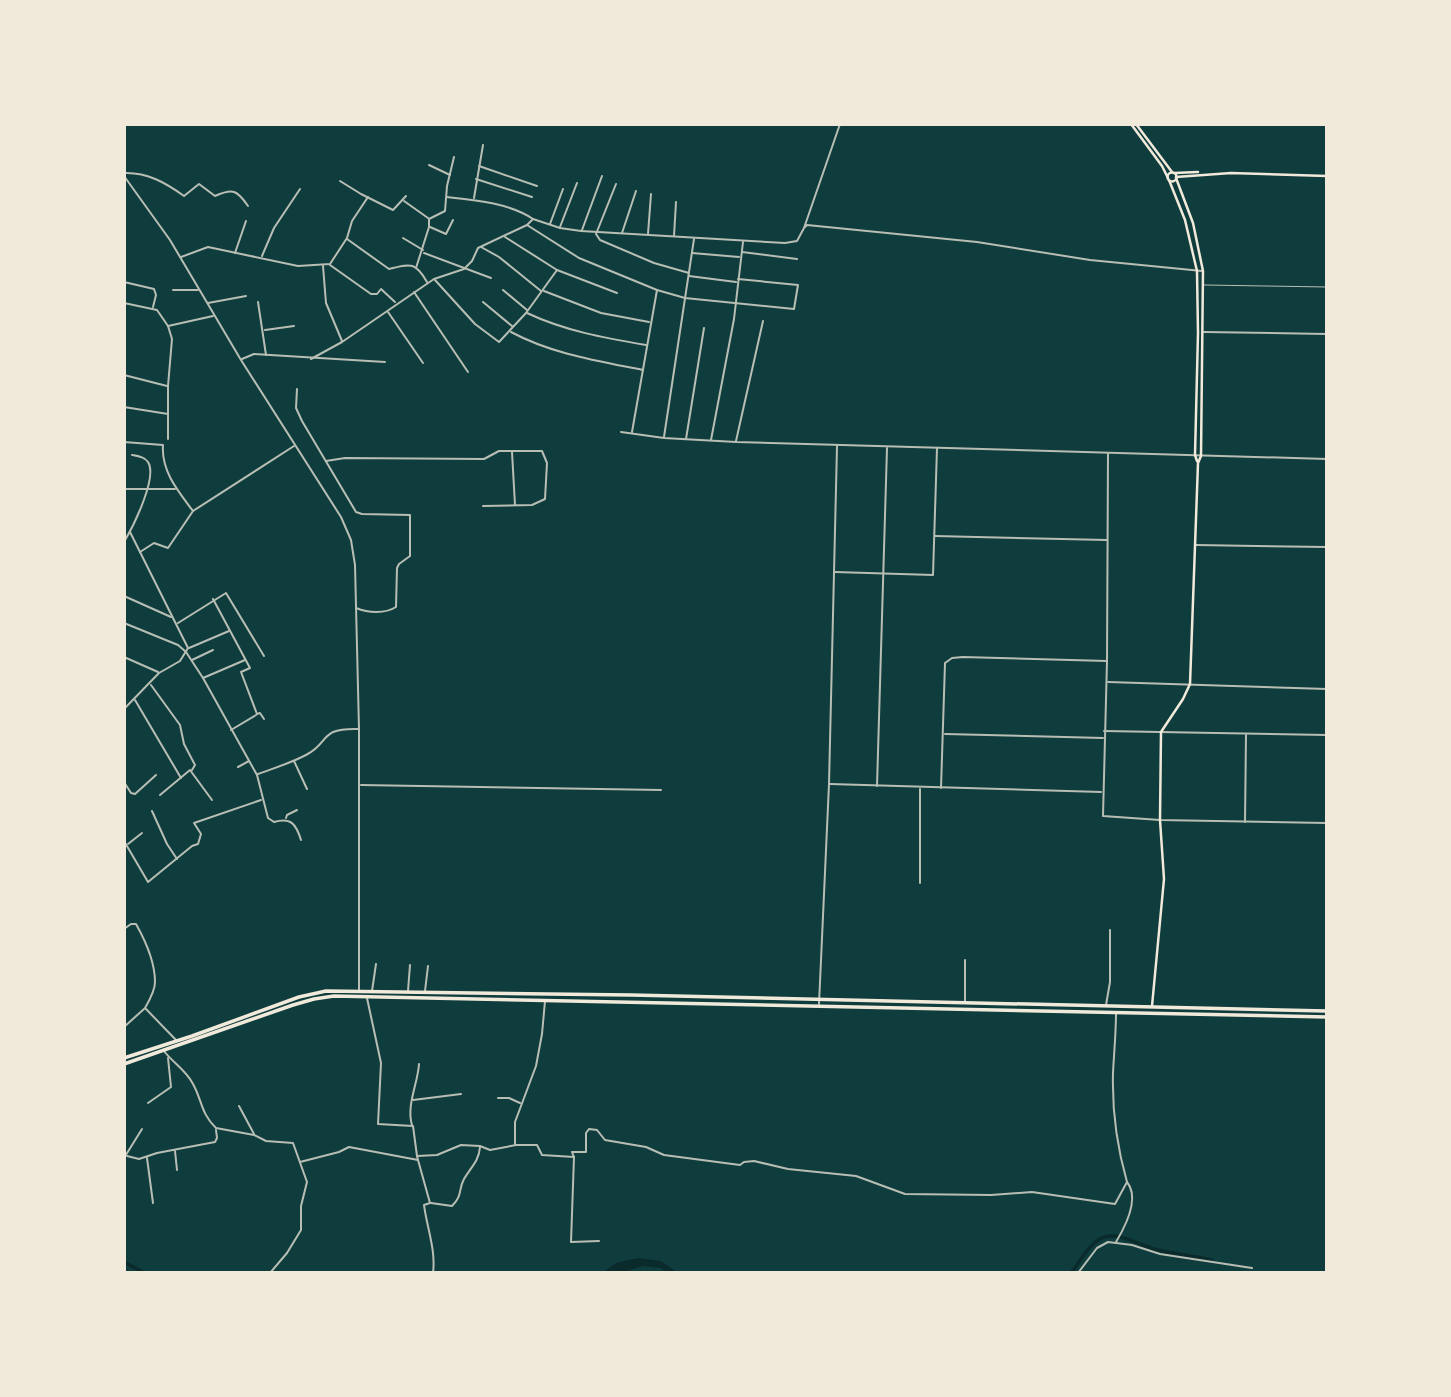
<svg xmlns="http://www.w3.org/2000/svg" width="1451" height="1397" font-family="'Noto Serif',serif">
<rect width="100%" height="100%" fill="#0f3d3e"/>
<path fill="#0a2a2b" d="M638,1258L661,1261L678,1273H668L660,1268L644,1266L620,1273H602L616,1263Z"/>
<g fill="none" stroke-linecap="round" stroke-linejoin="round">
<g stroke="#0a2a2b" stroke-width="3.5">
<path d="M124,1262L145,1273"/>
<path d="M1071,1273C1080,1262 1091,1240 1105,1237C1120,1232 1143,1247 1158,1250C1176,1254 1194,1256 1212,1260"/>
</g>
<path stroke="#b8beb3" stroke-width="1" d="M1204,285L1327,287"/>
<g stroke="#b8beb3" stroke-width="2">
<path d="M429,165L450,175"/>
<path d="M479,166L537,186"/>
<path d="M124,173C147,172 166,183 184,196L199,184L215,196C233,188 237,190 248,206"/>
<path d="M124,176L170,240L241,360L341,517L351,540L355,565L359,729V992"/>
<path d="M476,179L532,197"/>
<path d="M340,181L361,194L393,210L406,196"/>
<path d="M616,184L596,234L600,240L654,263L689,273"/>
<path d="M447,197C475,200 509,203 533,219"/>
<path d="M474,198L483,145"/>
<path d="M404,201L428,218"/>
<path d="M550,224L563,189"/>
<path d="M527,225L579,258L657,290L685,298L794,309L798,285L738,279"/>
<path d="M430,227L446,234L453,220"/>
<path d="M560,227L577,183"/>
<path d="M805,227L807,225L977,242L1090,260L1202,271"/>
<path d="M582,230L602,176"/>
<path d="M622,233L636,191"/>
<path d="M648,234L651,194"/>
<path d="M674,236L676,202"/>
<path d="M505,237L557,270L617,293"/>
<path d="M403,238L423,250"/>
<path d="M347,239L389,269C410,264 415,261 427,282"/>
<path d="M481,247L499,257L541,291"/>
<path d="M742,252L797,259"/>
<path d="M235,253L246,221"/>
<path d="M424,253L491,278"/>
<path d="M692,253L739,257"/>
<path d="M262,256L274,228L300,189"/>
<path d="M181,257L208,247L298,266L330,264L347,238L352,221L368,197"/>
<path d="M330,265L371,294H377L381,289L395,302"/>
<path d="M323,266L326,303L342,341"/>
<path d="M416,268L429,227V219L445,211L447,186L454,157"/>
<path d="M689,276L736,282"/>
<path d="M435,280L475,324L499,342L526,313L557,270"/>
<path d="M124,282L154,289L156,295L153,307"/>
<path d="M173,290H198"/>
<path d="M503,290L527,310"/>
<path d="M544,291L601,313L649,322"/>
<path d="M414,292L468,372"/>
<path d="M258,302L266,355"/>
<path d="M483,302L512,326"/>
<path d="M124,303L157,310L168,326L172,339L168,386V439"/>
<path d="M208,303L246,296"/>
<path d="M388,312L423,363"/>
<path d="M527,313C565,331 605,338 646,345"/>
<path d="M168,326L213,316"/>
<path d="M265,330L294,326"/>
<path d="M511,332C552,354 598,361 643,370"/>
<path d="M1204,332L1327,334"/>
<path d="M242,359L254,354L385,362"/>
<path d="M311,359L342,342L434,279L464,269L472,261L478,248L527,225L533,219L560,228L581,231L785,243L797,241L804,228L840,124"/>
<path d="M124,375L167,386"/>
<path d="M297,389L296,408L302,421L356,512L362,514L410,515V556L399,564L397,568L396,607C385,614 368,613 356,608"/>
<path d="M124,407L168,414"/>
<path d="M621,432L664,438L736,442L1327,459"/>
<path d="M632,432L657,290"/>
<path d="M664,437L694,239"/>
<path d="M686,439L704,328"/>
<path d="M711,440L734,319L743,242"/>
<path d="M736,441L763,321"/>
<path d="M124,442L163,445C161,471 178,491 193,511"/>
<path d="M512,452L515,505"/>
<path d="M1108,453L1107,661L1103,816L1160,820L1327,823"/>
<path d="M326,461L345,458L484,459L499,451H542L547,463L545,499L532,505L483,506"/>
<path d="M124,489H175"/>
<path d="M935,536L1107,540"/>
<path d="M124,542C133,527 158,477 148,462C145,457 138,456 132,455"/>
<path d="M1196,545L1327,547"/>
<path d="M140,552L154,543L168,548L193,511L294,446"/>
<path d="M835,572L933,575L937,448"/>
<path d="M124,596L171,617"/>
<path d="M213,599L250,668L241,672L257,714L260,713L264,719"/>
<path d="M124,623L178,645L186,652L203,678L257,775L268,818L274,822C291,817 296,824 301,840"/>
<path d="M178,623L226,593L264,656"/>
<path d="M189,648L229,631"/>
<path d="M124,657L158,672"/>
<path d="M192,660L213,650"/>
<path d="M203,678L245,660"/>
<path d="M1108,682L1327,689"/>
<path d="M151,685L180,725L184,744L195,765L192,770"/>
<path d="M135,700L181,778"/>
<path d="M124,709L159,673L180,661L188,648L130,532"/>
<path d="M231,730L256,715"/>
<path d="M1104,731L1327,735"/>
<path d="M945,734L1103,738"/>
<path d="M294,761L307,789"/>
<path d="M238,767L249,761"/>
<path d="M258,774C274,768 291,763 306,755C331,742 318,728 358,729"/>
<path d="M124,782L131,793L135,794L156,775"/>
<path d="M830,784L1101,792"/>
<path d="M361,785L661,790"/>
<path d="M877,786L887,448"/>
<path d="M941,788L945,663L952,658L963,657L1107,661"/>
<path d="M160,795L190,770L212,800"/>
<path d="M152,811L167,844L177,859"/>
<path d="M286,818L287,815L297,810"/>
<path d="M1245,822L1246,735"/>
<path d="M124,841L148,882L192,846L198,844L201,834L194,823L261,800"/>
<path d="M128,844L142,833"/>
<path d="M920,883V789"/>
<path d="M124,929L131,924H136C145,940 155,963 155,982C155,991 149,1001 145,1008L176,1040"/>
<path d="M965,960V1002"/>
<path d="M372,991L376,964"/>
<path d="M408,991L410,965"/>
<path d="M425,991L428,966"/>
<path d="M367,998L381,1063L378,1124L413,1126L417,1156"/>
<path d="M819,1004L829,784L837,446"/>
<path d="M1106,1005L1110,982V930"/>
<path d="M124,1027L144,1009"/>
<path d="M164,1051C173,1063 186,1070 193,1084C202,1100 201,1114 216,1128L254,1135L266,1141L293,1143L307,1182L301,1206V1230L287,1253L270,1273"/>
<path d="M498,1098H509L520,1103"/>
<path d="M413,1100L461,1094"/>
<path d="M148,1103L171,1087L168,1058"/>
<path d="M239,1106L254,1134"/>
<path d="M412,1125C406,1106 418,1083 419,1064"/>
<path d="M515,1144V1122L536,1066L542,1034L545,1001"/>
<path d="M175,1151L177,1170"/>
<path d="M127,1156L139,1159L157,1153L215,1142L217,1138L216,1130"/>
<path d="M574,1157L571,1242L599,1241"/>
<path d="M124,1158L142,1129"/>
<path d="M147,1158L153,1203"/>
<path d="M418,1160L430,1203L424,1205C427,1228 436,1250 433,1273"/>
<path d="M300,1162L339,1152L349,1147L418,1160L417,1156L437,1155L461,1145L480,1146L490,1150L516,1145H537L542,1155L574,1157L572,1152H586V1133L589,1129L597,1130L605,1140L646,1147L664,1155L740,1165L744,1162L754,1161L788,1169L856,1176L905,1194L991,1195L1032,1192L1115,1204L1127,1182C1117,1147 1112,1109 1113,1073C1114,1053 1116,1033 1116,1013"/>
<path d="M431,1203L452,1206C463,1195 458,1190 464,1179C471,1167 479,1161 480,1147"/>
<path d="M1116,1242C1125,1227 1140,1198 1127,1182"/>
<path d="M1078,1273L1097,1248L1108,1242L1132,1245L1160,1254L1252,1268"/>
</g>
<g stroke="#f1e9da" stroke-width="2.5">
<path d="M1131,124L1162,166L1168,178"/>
<path d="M1136,124L1172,172"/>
<circle cx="1172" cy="177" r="4.5"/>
<path d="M1174,173L1198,172"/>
<path d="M1176,177L1231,173L1327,176"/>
<path d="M1169,180L1185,220L1197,271L1198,333L1195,455L1197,461"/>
<path d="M1152,1006L1164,879L1160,820L1161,732L1183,699L1190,684L1198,463L1201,456L1203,271L1193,223L1176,178"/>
</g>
<g stroke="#f1e9da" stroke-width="3.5">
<path d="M124,1058L192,1036L299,997L326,991L631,995L1327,1011"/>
<path d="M124,1064L293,1005L314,999L334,996L1327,1017"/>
</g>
</g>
<rect width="1451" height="1397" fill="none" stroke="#f1e9da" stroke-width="252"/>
</svg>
